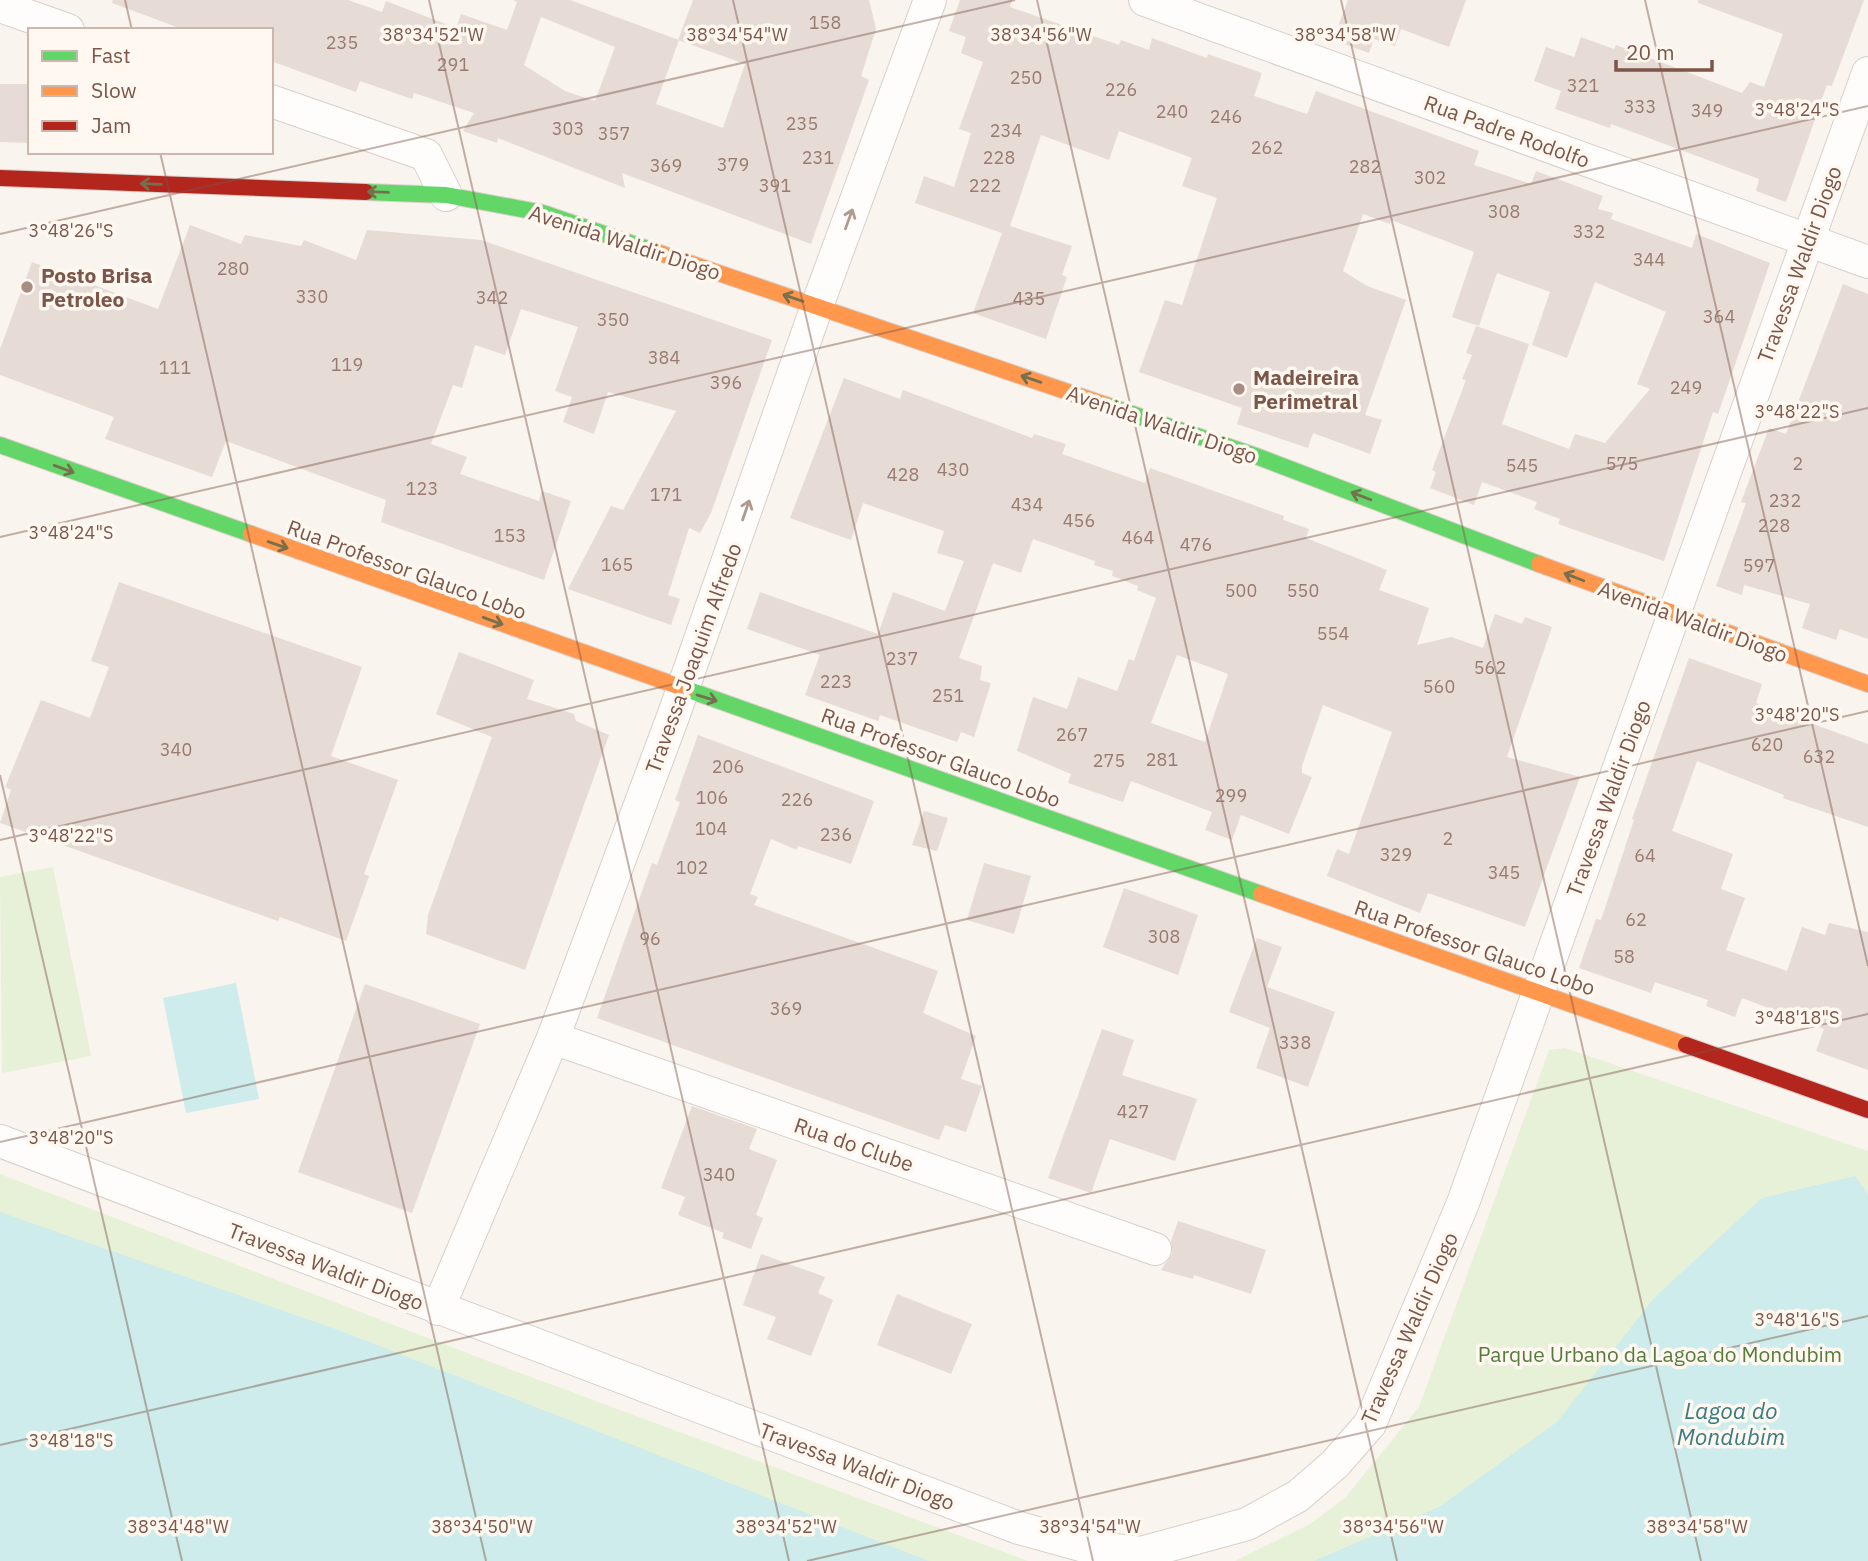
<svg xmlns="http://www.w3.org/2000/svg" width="1868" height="1561" font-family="'IBM Plex Sans',sans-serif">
<rect width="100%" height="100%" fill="#f9f4ee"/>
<g fill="#e7f1d7">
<path d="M53,867L91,1056L2,1073L0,877Z"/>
<path d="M1565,1048L1868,1151V1561H1235L1310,1524L1345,1498L1419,1407L1549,1050Z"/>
<path d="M0,1174L488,1361L1028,1561H0Z"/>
</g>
<g fill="#cdeceb">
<path d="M236,983L259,1099L186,1113L163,998Z"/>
<path d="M1855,1176L1868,1194V1561H1314L1439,1507L1557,1422L1654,1298L1762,1198Z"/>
<path d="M0,1212L341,1331L929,1561H0Z"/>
</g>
<g fill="#e6dbd5" fill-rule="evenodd">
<path d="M113,0H348L382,12L386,1L456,28L461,14L507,30L517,2L513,0H570L679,40L656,104L723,128L745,64L678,40L693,0H869L876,29L861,76L869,80L811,244L622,173L625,188L498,138L497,143L463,131L474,113L414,93L412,99L360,81L356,92L271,61V30H185L112,3ZM541,17L615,47L595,101L565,91L524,65Z"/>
<path d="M960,0H1012L1010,7L1119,45L1121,40L1149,50L1152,38L1207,58L1208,54L1262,73L1254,96L1307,114L1316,91L1479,151L1474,165L1531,184L1536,171L1603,196L1598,209L1613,213L1611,219L1692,248L1696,234L1770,263L1718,414L1713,412L1664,561L1558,524L1560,519L1534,509L1537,502L1482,482L1474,505L1430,488L1436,472L1432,470L1466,380L1462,379L1472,355L1466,353L1476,326L1529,344L1502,424L1569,449L1575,434L1605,443L1650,389L1637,384L1666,312L1595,282L1567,358L1532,345L1550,292L1497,273L1479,326L1452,317L1474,252L1391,220L1390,224L1363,214L1343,271L1367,286L1406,300L1365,415L1382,420L1370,454L1313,433L1308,448L1237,424L1242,408L1139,372L1165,300L1182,305L1217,198L1182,186L1192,158L1119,131L1109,160L1041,135L1010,226L1072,246L1062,275L1067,277L1046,339L973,313L1002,233L915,203L924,176L954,187L971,133L959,129L983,62L961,53L966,37L949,31Z"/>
<path d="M1348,0H1466L1449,47L1401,29L1395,46L1374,39L1369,53L1333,40Z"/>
<path d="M1698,0H1864L1832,86L1827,85L1786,202L1756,191L1759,179L1611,124L1610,128L1555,109L1561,91L1534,81L1546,47L1574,57L1581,37L1614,49L1616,45L1742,93L1750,82L1764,87L1783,34L1698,3Z"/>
<path d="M0,84H30V143L0,142Z"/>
<path d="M190,225L241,244L245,235L301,246L304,240L356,260L367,230L481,240L772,340L711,513L700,533L689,528L668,595L680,599L671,625L568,589L611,506L623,510L676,411L608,392L594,434L563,422L572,397L555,391L578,327L521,309L505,355L475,345L462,388L453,385L431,444L467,457L460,474L539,501L542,491L571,501L544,580L381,522L386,500L226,441L212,477L105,439L114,417L0,375V349L32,262L158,309Z"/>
<path d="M1843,284L1868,294V639L1840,629L1836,640L1802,628L1810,604L1744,585L1742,595L1716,586L1746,503L1741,502L1769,428L1786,434Z"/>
<path d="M844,378L900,399L903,390L1032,438L1034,434L1066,444L1062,454L1145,483L1150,468L1284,516L1283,520L1309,529L1306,538L1387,570L1379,590L1429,608L1417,645L1451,637L1483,648L1495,614L1522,624L1525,617L1552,627L1507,757L1580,777L1525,927L1428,893L1420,913L1327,876L1337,849L1349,854L1392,732L1323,705L1302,766V773L1312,777L1289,834L1241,815L1232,840L1205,830L1212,812L1131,781L1123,802L1068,783L1071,774L1017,751L1033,697L1067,709L1078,677L1117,691L1129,659L1134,661L1156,598L1137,590L1138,586L1112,576L1113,571L1094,565L1095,561L1033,539L1021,573L993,563L959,658L982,666L980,680L991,683L974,737L961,732L957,742L880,715L878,721L805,695L820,655L747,629L760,592L878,634L893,592L945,611L964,561L937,553L944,531L863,503L851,540L790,518ZM1177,655L1228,674L1205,742L1151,723Z"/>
<path d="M119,582L362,667L331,756L398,780L364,874L369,876L346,941L280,917L278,921L0,823L11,790L5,787L41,700L90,718L109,667L91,661Z"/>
<path d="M459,652L534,680L527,699L574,714L576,721L609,735L525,970L426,934L428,915L492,737L436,714Z"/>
<path d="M1689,658L1762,684L1756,703L1868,744V827L1783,798L1784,795L1697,761L1672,831L1733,854L1721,889L1745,898L1726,950L1787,971L1802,927L1825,935L1829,923L1868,932V1070L1816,1051L1824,1029L1742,998L1735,1017L1706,1006L1708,1000L1655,982L1651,993L1579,968L1596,919L1601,920L1634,820L1632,819Z"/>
<path d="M698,735L874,801L851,864L798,846L797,850L771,839L750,894L758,897L754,905L938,971L923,1013L976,1036L961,1079L982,1086L966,1132L945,1125L939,1140L597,1018L652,863L657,865L680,802L675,800Z"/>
<path d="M924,811L948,818L937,851L912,845Z"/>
<path d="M984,863L1031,876L1014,934L967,920Z"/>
<path d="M1124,888L1198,915L1178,975L1103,947Z"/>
<path d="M1257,938L1282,947L1267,987L1335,1012L1308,1087L1256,1068L1270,1028L1229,1012Z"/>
<path d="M365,984L480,1024L412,1213L298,1172Z"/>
<path d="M1102,1029L1134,1040L1122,1075L1197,1099L1175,1161L1110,1139L1091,1193L1048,1178Z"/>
<path d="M692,1106L757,1129L749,1149L777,1160L756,1215L763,1218L751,1249L722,1238L724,1233L678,1215L685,1197L661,1188Z"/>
<path d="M1178,1221L1266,1250L1251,1294L1194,1275L1193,1279L1161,1270L1172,1254L1171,1241Z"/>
<path d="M761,1254L825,1277L818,1293L833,1300L811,1356L767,1339L776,1317L743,1305Z"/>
<path d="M897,1294L972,1324L951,1374L877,1345Z"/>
</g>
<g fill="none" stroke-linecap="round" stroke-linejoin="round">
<g stroke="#d8cfca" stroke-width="34">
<g id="street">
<path d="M1145,0L1868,262"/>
<path d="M0,6L68,30"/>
<path d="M271,101L426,155L446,195"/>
<path d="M553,1038L1155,1249"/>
<path d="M0,1141L1019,1528L1088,1547L1141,1553L1247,1524L1298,1496L1335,1464L1370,1424L1463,1203L1868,73"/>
<path d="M438,1309L553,1038L674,714L817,306L930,0"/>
</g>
</g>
<g stroke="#dbcfca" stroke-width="18">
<g id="fast">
<path d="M366,192L446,195L543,213L648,249"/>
<path d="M1106,405L1256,456L1539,564"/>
<path d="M0,445L251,534"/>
<path d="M686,689L1261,894"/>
</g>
</g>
<g stroke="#dbcfca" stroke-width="18">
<g id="slow">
<path d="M648,249L1106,405"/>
<path d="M251,534L686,689"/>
<path d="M1539,564L1868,684"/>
<path d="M1261,894L1686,1045"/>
</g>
</g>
<g stroke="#dbcfca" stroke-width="18">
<g id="jam">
<path d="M0,178L366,192"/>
<path d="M1686,1045L1868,1110"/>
</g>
</g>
<use href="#street" stroke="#fefdfc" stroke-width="32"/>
<use href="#fast" stroke="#63d668" stroke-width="16"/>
<use href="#slow" stroke="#ff974d" stroke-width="16"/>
<use href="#jam" stroke="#b3261e" stroke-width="16"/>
</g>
<defs><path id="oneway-shaft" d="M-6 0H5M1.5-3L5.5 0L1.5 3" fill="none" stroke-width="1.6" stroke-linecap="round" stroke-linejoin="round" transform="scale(1.75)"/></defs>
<g stroke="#77704f">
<use href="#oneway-shaft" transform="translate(151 184) rotate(-178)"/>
<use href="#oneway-shaft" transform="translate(378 192) rotate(-178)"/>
<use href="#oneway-shaft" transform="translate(793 298) rotate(-161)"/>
<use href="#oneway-shaft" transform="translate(1031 379) rotate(-161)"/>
<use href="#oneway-shaft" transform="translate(64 469) rotate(20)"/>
<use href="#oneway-shaft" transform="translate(1361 496) rotate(-159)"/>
<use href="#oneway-shaft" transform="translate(278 545) rotate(19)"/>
<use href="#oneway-shaft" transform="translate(1574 577) rotate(-159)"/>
<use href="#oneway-shaft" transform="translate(493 621) rotate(20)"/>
<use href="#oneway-shaft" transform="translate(707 698) rotate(17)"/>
</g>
<g stroke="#b09991">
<use href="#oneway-shaft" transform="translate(849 219) rotate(-70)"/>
<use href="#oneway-shaft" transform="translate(746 510) rotate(-71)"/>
</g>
<path fill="none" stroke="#7c5649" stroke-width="2" stroke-opacity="0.45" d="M125,0L132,30M429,0L789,1561M733,0L1093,1561M1037,0L1397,1561M1341,0L1701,1561M1645,0L1868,966M160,152L486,1561M0,234L1015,0M0,537L1868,106M0,775L182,1561M0,840L1868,408M0,1142L1868,711M0,1445L1868,1014M807,1561L1868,1316"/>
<g fill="#a88d83" stroke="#fff8f1" stroke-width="2.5">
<circle cx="27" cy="287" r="7"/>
<circle cx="1239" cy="389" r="7"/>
</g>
<g text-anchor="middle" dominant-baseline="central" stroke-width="7" stroke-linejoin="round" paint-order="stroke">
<g font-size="18" fill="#987a6e">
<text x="825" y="22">158</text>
<text x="342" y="42">235</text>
<text x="453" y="64">291</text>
<text x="1026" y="77">250</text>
<text x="1583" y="85">321</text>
<text x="1121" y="89">226</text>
<text x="1640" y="106">333</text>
<text x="1707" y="110">349</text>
<text x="1172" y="111">240</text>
<text x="1226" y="116">246</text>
<text x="802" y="123">235</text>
<text x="568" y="128">303</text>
<text x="1006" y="130">234</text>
<text x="614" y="133">357</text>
<text x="1267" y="147">262</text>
<text x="818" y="157">231</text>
<text x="999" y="157">228</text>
<text x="733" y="164">379</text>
<text x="666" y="165">369</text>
<text x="1365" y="166">282</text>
<text x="1430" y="177">302</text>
<text x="775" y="185">391</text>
<text x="985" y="185">222</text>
<text x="1504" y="211">308</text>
<text x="1589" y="231">332</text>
<text x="1649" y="259">344</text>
<text x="233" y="268">280</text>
<text x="312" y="296">330</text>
<text x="492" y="297">342</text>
<text x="1029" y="298">435</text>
<text x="1719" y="316">364</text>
<text x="613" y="319">350</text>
<text x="664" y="357">384</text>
<text x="347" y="364">119</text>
<text x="175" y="367">111</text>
<text x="726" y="382">396</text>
<text x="1686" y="387">249</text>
<text x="1622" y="463">575</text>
<text x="1798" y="463">2</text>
<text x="1522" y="465">545</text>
<text x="953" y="469">430</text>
<text x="903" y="474">428</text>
<text x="422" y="488">123</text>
<text x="666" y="494">171</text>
<text x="1785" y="500">232</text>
<text x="1027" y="504">434</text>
<text x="1079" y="520">456</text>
<text x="1774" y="525">228</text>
<text x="510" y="535">153</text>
<text x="1138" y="537">464</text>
<text x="1196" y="544">476</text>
<text x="617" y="564">165</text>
<text x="1759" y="565">597</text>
<text x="1241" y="590">500</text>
<text x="1303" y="590">550</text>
<text x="1333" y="633">554</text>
<text x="902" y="658">237</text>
<text x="1490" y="667">562</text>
<text x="836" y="681">223</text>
<text x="1439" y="686">560</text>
<text x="948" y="695">251</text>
<text x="1072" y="734">267</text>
<text x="1767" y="744">620</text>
<text x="176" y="749">340</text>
<text x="1819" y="756">632</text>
<text x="1162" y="759">281</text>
<text x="1109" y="760">275</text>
<text x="728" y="766">206</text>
<text x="1231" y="795">299</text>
<text x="712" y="797">106</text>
<text x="797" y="799">226</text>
<text x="711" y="828">104</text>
<text x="836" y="834">236</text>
<text x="1448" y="838">2</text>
<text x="1396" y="854">329</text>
<text x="1645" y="855">64</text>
<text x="692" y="867">102</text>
<text x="1504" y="872">345</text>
<text x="1636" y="919">62</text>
<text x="1164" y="936">308</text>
<text x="650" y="938">96</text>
<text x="1624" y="956">58</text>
<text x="786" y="1008">369</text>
<text x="1295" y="1042">338</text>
<text x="1133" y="1111">427</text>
<text x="719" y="1174">340</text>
</g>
<g font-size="21" fill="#7c5649" stroke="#fff8f1">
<text transform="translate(1507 131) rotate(20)">Rua Padre Rodolfo</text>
<text transform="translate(625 242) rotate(18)">Avenida Waldir Diogo</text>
<text transform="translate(1799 264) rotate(-70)">Travessa Waldir Diogo</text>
<text transform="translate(1162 424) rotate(19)">Avenida Waldir Diogo</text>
<text transform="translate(407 569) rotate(20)">Rua Professor Glauco Lobo</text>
<text transform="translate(1693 621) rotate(20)">Avenida Waldir Diogo</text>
<text transform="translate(693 658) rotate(-70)">Travessa Joaquim Alfredo</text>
<text transform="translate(941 757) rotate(20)">Rua Professor Glauco Lobo</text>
<text transform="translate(1608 798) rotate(-70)">Travessa Waldir Diogo</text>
<text transform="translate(1475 947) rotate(19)">Rua Professor Glauco Lobo</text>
<text transform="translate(854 1144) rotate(19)">Rua do Clube</text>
<text transform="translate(326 1266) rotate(21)">Travessa Waldir Diogo</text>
<text transform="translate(1409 1328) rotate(-66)">Travessa Waldir Diogo</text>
<text transform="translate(857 1466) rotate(21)">Travessa Waldir Diogo</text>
</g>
<g font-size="21" font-weight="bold" fill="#7c5649" stroke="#fff8f1" text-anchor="start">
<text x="41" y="275">Posto Brisa<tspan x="41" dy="24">Petroleo</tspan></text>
<text x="1253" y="377">Madeireira<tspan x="1253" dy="24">Perimetral</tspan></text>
</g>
<g font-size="21" fill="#567c3d" stroke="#fff8f1">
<text x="1660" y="1354">Parque Urbano da Lagoa do Mondubim</text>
</g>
<g font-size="23" font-style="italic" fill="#3b7c82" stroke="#fff8f1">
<text x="1731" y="1410">Lagoa do<tspan x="1731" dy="26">Mondubim</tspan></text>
</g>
</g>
<g font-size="18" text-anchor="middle" fill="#7c5649" stroke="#fff8f1" stroke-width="7" stroke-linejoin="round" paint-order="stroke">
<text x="433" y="41">38°34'52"W</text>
<text x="737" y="41">38°34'54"W</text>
<text x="1041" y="41">38°34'56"W</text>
<text x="1345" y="41">38°34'58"W</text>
<text x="1797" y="116">3°48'24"S</text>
<text x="71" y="237">3°48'26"S</text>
<text x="1797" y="418">3°48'22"S</text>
<text x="71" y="539">3°48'24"S</text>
<text x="1797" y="721">3°48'20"S</text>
<text x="71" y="842">3°48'22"S</text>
<text x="1797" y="1024">3°48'18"S</text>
<text x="71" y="1144">3°48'20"S</text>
<text x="1797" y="1326">3°48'16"S</text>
<text x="71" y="1447">3°48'18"S</text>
<text x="178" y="1533">38°34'48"W</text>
<text x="482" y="1533">38°34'50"W</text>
<text x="786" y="1533">38°34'52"W</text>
<text x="1090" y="1533">38°34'54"W</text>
<text x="1393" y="1533">38°34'56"W</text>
<text x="1697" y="1533">38°34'58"W</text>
</g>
<rect x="28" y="28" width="245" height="126" fill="#fff8f1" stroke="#cbb7ae" stroke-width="2"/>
<rect x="42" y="51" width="35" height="10" fill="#63d668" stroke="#cbb7ae" stroke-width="2"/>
<text x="91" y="63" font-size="21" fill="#7c5649">Fast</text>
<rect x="42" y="86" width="35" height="10" fill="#ff974d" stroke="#cbb7ae" stroke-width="2"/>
<text x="91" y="98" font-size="21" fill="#7c5649">Slow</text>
<rect x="42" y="121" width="35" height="10" fill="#b3261e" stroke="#cbb7ae" stroke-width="2"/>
<text x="91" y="133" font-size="21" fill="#7c5649">Jam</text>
<path d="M1616 60v10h96v-10" fill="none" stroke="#7c5649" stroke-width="3.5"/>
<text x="1626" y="60" font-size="21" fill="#7c5649" stroke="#fff8f1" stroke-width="5" paint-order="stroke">20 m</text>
</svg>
